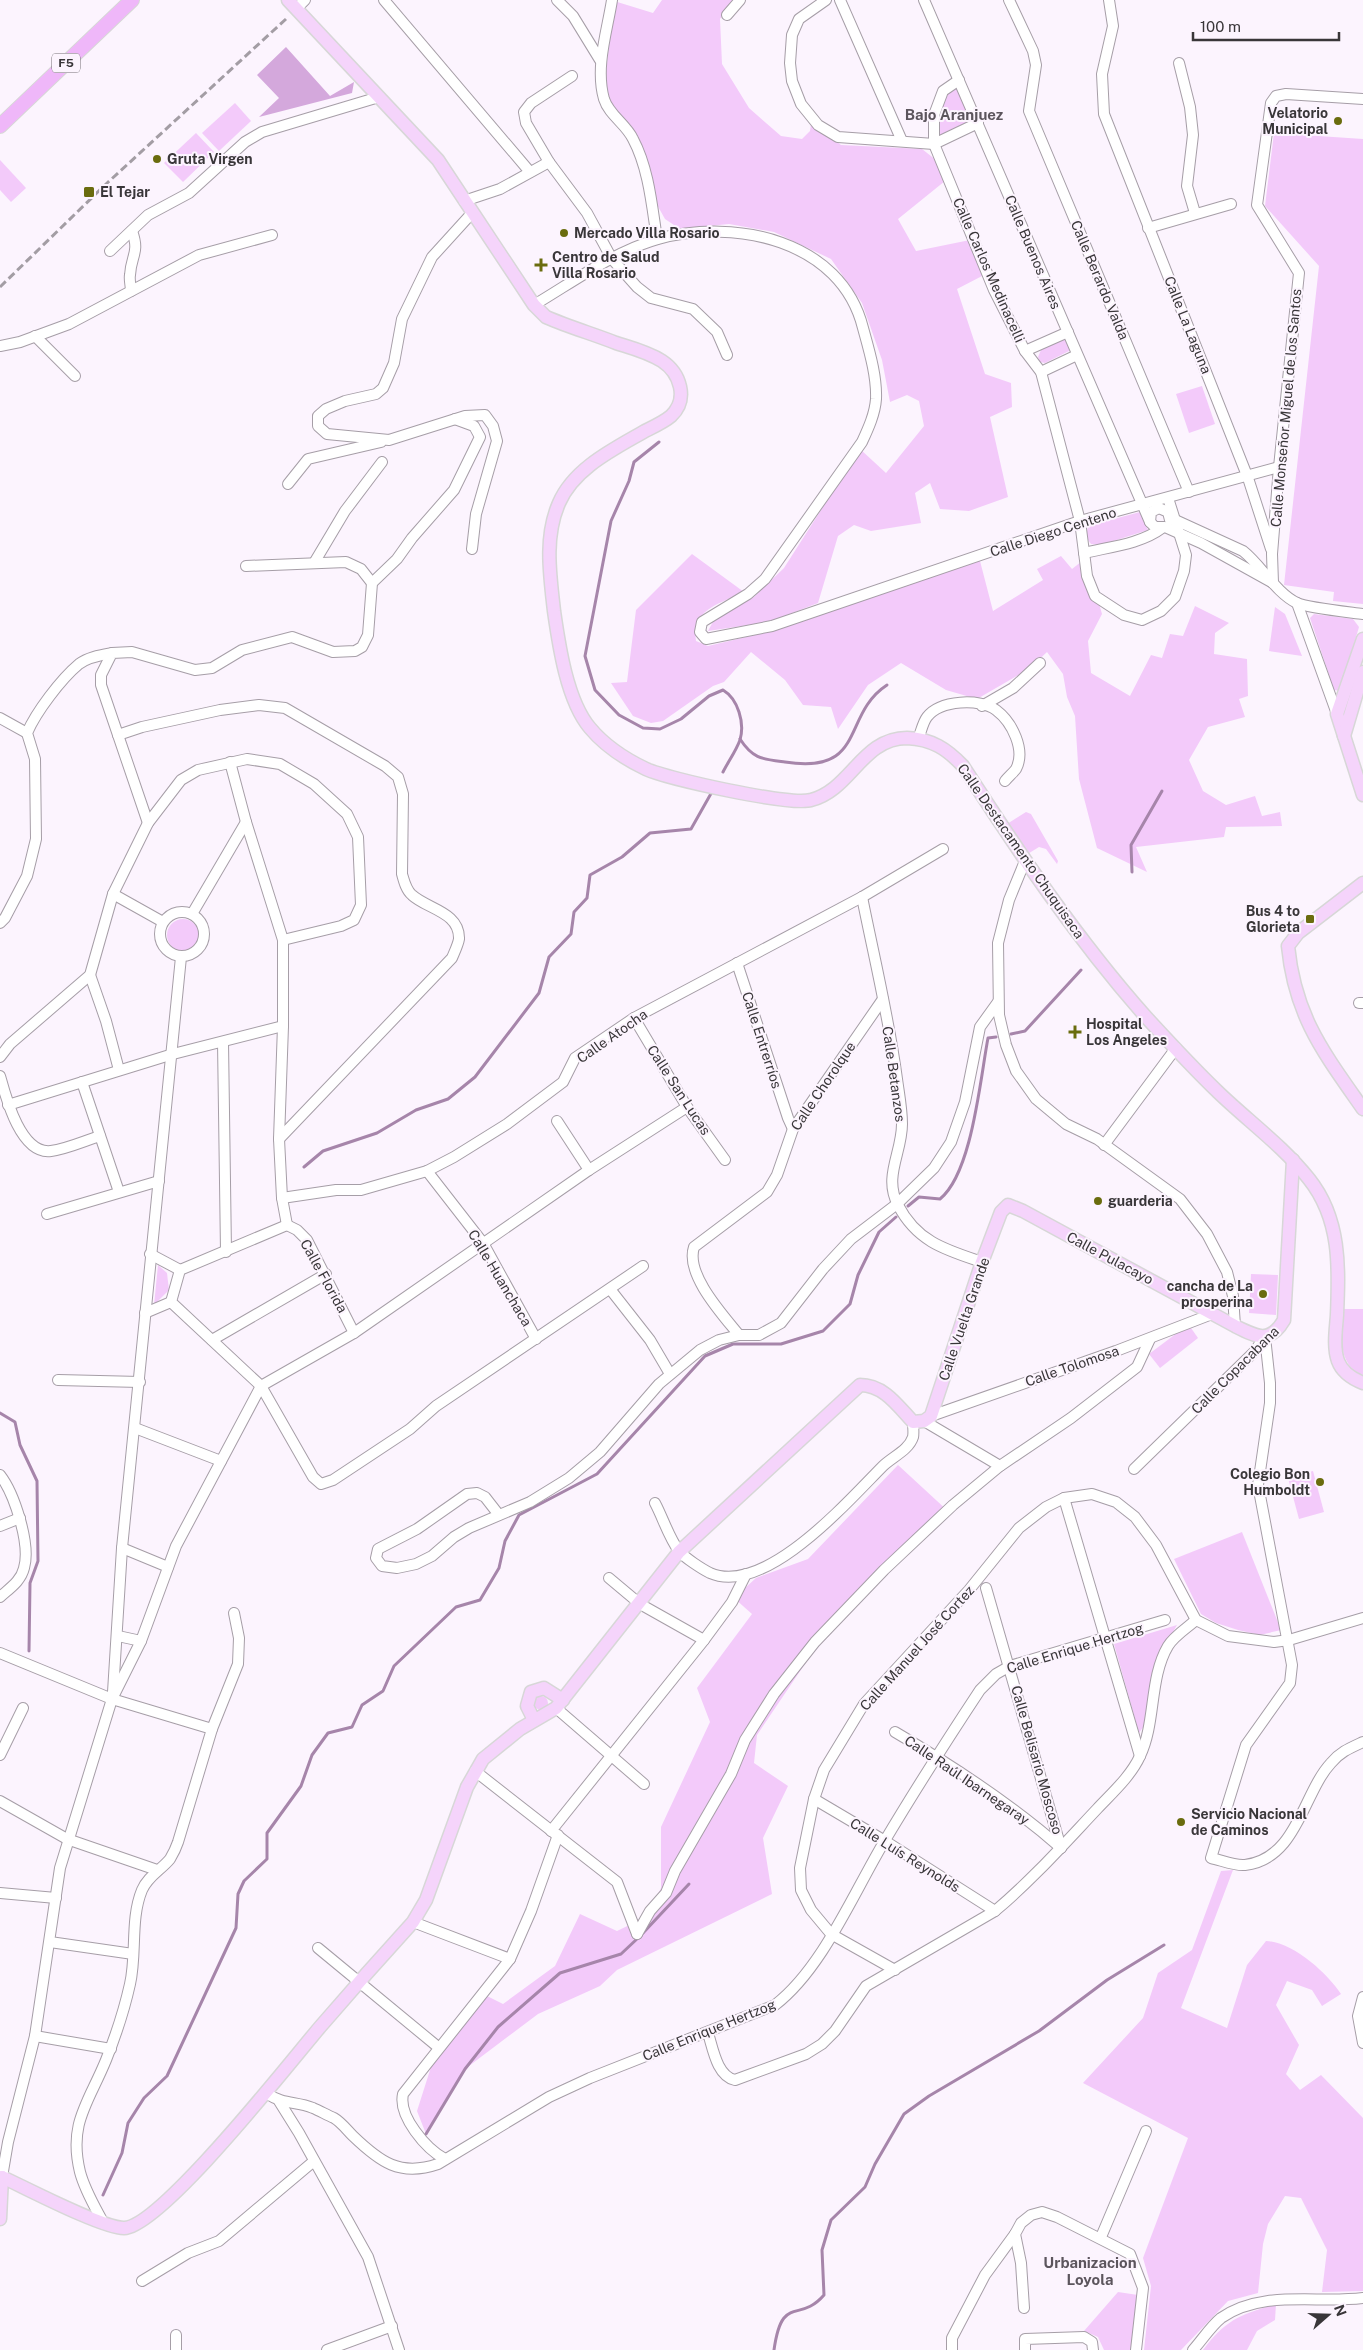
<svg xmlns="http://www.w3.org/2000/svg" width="1363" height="2350" font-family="'Public Sans',sans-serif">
<rect width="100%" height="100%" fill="#fcf4fe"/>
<g fill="#f3cafa">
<path d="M662,0H733L720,19L722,64L749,108L781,136L802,139L810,131L812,117L818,126L841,145L922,149L936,160L945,181L898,219L916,251L970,240L984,275L957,289L985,374L1011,383L1012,407L990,417L1008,497L969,511L940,509L930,483L915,493L921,523L871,531L854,525L838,536L818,603L769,622L708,631L716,616L754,597L784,568L860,449L886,473L924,426L919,401L907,395L890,402L882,360L862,303L831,259L774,232L729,224L680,229L665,219L651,194L633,129L610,102L605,81L614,1L653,13Z"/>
<path d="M957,86L971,122L938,138C938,118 937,97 957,86Z"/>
<path d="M235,103L251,121L219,151L202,133Z"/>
<path d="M196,133L214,152L183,182L164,163Z"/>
<path d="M1274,133L1363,139V604L1333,601L1334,592L1284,585L1319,266L1265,206Z"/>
<path d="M0,160L26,188L11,202L0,190Z"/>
<path d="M1064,339L1069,342V351L1045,363L1040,362L1038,357L1041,350Z"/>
<path d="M1202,386L1215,424L1189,433L1176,394Z"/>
<path d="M1140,512L1148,530L1101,545L1091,544L1086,537L1088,526Z"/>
<path d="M692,554L744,592C720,604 691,609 696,641L708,646L767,632L980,561L993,611L1043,580L1037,569L1061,556L1072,569L1086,558L1102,614L1088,641L1091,673L1130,696L1151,655L1162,658L1170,634L1183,636L1195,606L1229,623L1215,633L1214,654L1247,659L1248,696L1239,699L1245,717L1208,727L1189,760L1203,791L1226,805L1255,796L1262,816L1280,812L1282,826L1226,827L1224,837L1136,847L1147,872L1097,848L1079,779L1075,716L1067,697L1063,674L1047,652L1029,669L977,699L946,690L901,663L868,685L838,729L831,707L803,705L785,680L751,652L724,682L713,686L663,721L651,723L633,716L611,683L627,682L636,610Z"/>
<path d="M1275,607L1285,614L1302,656L1269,651Z"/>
<path d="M1314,614L1353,619L1359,627L1340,691L1334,690L1310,618Z"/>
<path d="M1026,812L1031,814L1058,861L1057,864L1046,849L1039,847L1026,855L1007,824Z"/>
<circle cx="183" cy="935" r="16"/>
<path d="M158,1265L167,1273L169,1290L154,1305Z"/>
<path d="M1251,1274L1278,1275L1276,1315L1249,1313Z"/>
<path d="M1344,1309H1363V1377C1336,1362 1342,1336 1344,1309Z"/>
<path d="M1191,1328L1198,1338L1160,1368L1149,1354L1177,1333Z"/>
<path d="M898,1465L949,1512L817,1646L757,1735L754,1763L788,1786L763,1838L772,1894L617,1970L600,1986L538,2014L465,2069L426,2134L417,2111L431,2067L485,1995L503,2004L555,1966L580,1914L617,1931L648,1916L661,1888V1827L710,1722L697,1688L752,1614L734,1598L756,1578L808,1559Z"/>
<path d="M1313,1471L1324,1512L1299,1519L1288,1478Z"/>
<path d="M1242,1532L1281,1630L1260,1635L1238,1630L1216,1623L1201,1614L1174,1559Z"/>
<path d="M1177,1625L1164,1648L1146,1723L1139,1733L1114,1644Z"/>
<circle cx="541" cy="1703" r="7"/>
<path d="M1233,1870L1181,2008L1227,2028L1247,1965L1266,1941C1293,1942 1327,1973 1341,1994L1322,2006L1312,1990L1287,1981L1276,2005L1299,2045L1286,2074L1300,2090L1321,2075L1363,2118V2291L1322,2292L1327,2250L1301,2198L1285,2196L1268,2224L1263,2244L1258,2293L1228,2301L1181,2350H1144L1151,2286L1143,2258L1188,2138L1083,2083L1143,2018L1158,1973L1192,1950L1221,1871Z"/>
<path d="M1118,2292L1138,2295L1133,2350H1104L1098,2337L1084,2331Z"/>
<path d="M1276,2304L1275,2320L1257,2331L1247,2350H1203C1225,2320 1241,2314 1276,2304Z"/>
</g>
<path fill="#d4a8dc" d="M286,47L330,96L354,82L352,93L259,117L279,98L257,75Z"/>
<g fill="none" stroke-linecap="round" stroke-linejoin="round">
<g stroke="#a685aa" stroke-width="3">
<path d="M659,442L634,462L629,481L611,521L585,656L595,690L619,715L643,728L660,729L681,719L709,696L723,690C738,699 745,723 740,740C736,751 728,762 723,772"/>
<path d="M740,739C753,759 762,759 785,762C867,775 841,715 887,685"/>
<path d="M1132,872L1131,845L1162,791"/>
<path d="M1011,1034L1025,1031L1081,970"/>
<path d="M304,1167L323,1151L377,1133L416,1110L448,1099L475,1077L539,993L549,957L571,934L574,912L587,898L590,875L622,857L650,833L691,829L713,790"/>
<path d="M908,1206L919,1197L940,1199C972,1173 980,1080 988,1038L996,1037"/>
<path d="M0,1413L15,1422L20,1445L37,1481L38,1561L30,1583L29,1651"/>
<path d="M643,1933L689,1884"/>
<path d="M426,2134L465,2069L498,2027L560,1973L621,1954L638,1938"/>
<path d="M103,2195L122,2153L128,2123L144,2098L167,2076L236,1928L238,1894L244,1881L267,1859V1833L301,1786L312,1755L328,1733L352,1727L362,1705L383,1691L394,1666L456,1607L480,1600L499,1568L505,1541L519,1515L597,1474L705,1356L733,1344H781L823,1331L850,1304L858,1275L879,1232L896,1217"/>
<path d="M774,2350C782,2293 799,2324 824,2295L822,2250L831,2220L865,2187L875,2164L904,2114L929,2096L1039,2031L1107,1980L1164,1945"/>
</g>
<g stroke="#a69ea7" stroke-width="12">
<g id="minor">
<path d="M384,0L530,172"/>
<path d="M557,0L573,16L600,60"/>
<path d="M612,0C607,32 595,67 604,99C609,115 626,124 633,139C649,169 652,207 657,239"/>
<path d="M826,0L799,19L792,35L790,63L792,81L801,104L818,125L838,137L934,144L978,123"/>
<path d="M840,0L902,141"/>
<path d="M924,0L1150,522L1155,527H1165L1201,543L1273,583"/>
<path d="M1009,0L1033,51L1036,65L1029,111L1189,492"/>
<path d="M1109,0L1113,26L1102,74L1104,114L1248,478L1271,549"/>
<path d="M296,9L305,0"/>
<path d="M727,15L740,0"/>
<path d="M1179,63L1190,107L1193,135L1187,186L1195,213"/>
<path d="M572,76L531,103L524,112L526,123L549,162L587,213L612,259L637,287L651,298L693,309L717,332L727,355"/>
<path d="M959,80L943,91L934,115V144L994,290L1025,351L1041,372L1080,521L1087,576L1095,596L1124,615L1142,620L1161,611L1175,597L1184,571L1186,555L1168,498"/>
<path d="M464,201L500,189L549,162"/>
<path d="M472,213L432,257L402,319L394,363L383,388L376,394L345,401L326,409L318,416V426L327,434L389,440L465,416L485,415L493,426L497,441L476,514L472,549"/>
<path d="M1148,228L1231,204"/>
<path d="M110,251L148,215L189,193L245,142L262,132L379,97"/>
<path d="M131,291C131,286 129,280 130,275C131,255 140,253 132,231"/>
<path d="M534,305C573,282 613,252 658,239C735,218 841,240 863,328C869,350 877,376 876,399C875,414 868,429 862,442L765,579L748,594L702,622L700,632L706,639L772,626L1080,521L1279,467"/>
<path d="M35,336L75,376"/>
<path d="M0,346L20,342L69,324L199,255L272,235"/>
<path d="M1025,351L1068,332"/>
<path d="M1041,372L1077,355"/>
<path d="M288,484L308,459L381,442"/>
<path d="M1173,519L1243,551C1261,565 1276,593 1297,603C1308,608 1348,612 1363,614"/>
<path d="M1150,522L1151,512L1159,508L1168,512L1170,520"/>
<path d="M1084,553C1109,547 1141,544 1162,528"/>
<path d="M314,563L345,511L382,462"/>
<path d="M246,566L346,562L361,569L372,583"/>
<path d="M1273,583L1272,554L1279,467L1299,273L1257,205L1271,103L1276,96L1286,94L1363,99"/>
<path d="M1297,603L1337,714"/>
<path d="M982,706L1013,688L1040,663"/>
<path d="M0,718L27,733"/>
<path d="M118,735L142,727L220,710L259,705L285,708L385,766L398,777L403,794L402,874C404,881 406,890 412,895C427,909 460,912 459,939C458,945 454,953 452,958L279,1139"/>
<path d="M918,739C921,732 923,722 927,717C940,700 980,698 996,710C1012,722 1026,750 1016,769C1013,773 1008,777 1005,781"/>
<path d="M230,762L246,822L283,940V1026L279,1139L282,1198L287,1225"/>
<path d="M148,823L101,685V675L112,653L132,652L195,670L212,668L242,650L292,637L333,652L355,651L362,647L368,635L372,583L397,559L412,538L454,490L480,437L474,426L455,419"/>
<path d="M1025,861L1009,900L998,943L999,1015L1006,1045L1016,1071L1036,1099L1066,1124L1097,1139L1180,1199L1207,1234L1227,1272L1233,1296L1235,1326"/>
<path d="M113,894L163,922"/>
<path d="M862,897C874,957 889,1018 897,1079C899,1094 902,1109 902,1124C902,1153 883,1177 898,1205C917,1242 946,1250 982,1262"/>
<circle cx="182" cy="934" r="22"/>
<path d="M192,914L246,822"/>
<path d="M0,923L5,918L27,876L36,839L35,759L27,733C36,712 61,679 79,664C88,657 101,655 112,653"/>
<path d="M737,963L788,1118L793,1129"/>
<path d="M90,975L106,1021L119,1070"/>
<path d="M1359,1003H1363"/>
<path d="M634,1018L687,1107L725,1160"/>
<path d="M223,1042L226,1252"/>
<path d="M0,1057L10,1044L90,975L113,894L148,823L181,780L198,770L247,759L280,764L314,784L347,814L358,837L361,905L354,920L341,926L283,940"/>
<path d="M0,1076C6,1098 21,1155 51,1151C67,1149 84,1141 100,1136"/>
<path d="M82,1082L119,1192"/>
<path d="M8,1105L173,1054L283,1026"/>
<path d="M557,1121L589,1170"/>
<path d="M1104,1145L1176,1048"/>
<path d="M427,1171L483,1243L536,1339"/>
<path d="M282,1198L336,1190H361L427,1171L454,1157L507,1124L563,1082L575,1058L634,1018L862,897L943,849"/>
<path d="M47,1214L159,1181"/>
<path d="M287,1225L180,1270L171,1302L261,1386L313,1477L321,1484L333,1480L410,1429L436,1406L643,1266"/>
<path d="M287,1225L297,1230L307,1240L354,1333"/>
<path d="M150,1254L180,1270"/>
<path d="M610,1289L650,1340L670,1374"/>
<path d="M145,1313L171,1302"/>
<path d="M739,1335C722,1314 685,1274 694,1247L767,1192L777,1175L793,1129L883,999"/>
<path d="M1265,1337L1270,1383V1403L1258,1485L1292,1665L1290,1683L1246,1745L1211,1858C1221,1860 1234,1866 1245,1865C1297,1859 1303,1793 1331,1763C1340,1752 1350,1748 1363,1742"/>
<path d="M212,1340L326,1274"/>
<path d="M58,1380L140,1382"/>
<path d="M931,1416L1116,1351L1212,1314"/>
<path d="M924,1421L1000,1466"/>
<path d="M135,1428L221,1461"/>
<path d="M1134,1469L1253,1353L1265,1337"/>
<path d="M0,1475C14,1493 31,1544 24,1568C21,1581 10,1588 0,1597"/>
<path d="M1064,1498L1140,1756"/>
<path d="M655,1503C663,1518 669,1538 679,1551C685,1558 702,1569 710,1573C765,1597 849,1500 883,1466C892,1457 909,1450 913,1437C914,1433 913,1426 913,1422"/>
<path d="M499,1515L485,1497L477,1493L467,1494L417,1529L378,1549L376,1558L382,1566L397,1568L416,1564L432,1556L454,1537L469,1528L530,1502L569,1478L600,1452L659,1384L700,1350L719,1340L739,1335H759L781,1323L823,1269L851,1239L897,1204L934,1168L951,1142L965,1102L980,1027L998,1002"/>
<path d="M0,1526L20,1518"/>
<path d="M122,1548L168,1567"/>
<path d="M609,1578L640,1604L704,1640"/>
<path d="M986,1588L1061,1848"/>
<path d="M118,1636L141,1641"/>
<path d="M0,1653L112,1699L212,1729L178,1842C176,1848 173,1854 170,1859C161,1870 148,1876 142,1890C130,1919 137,1954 130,1984C124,2011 116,2035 106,2060C89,2102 68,2123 80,2172C85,2191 95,2207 104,2224"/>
<path d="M113,1692L122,1548L181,957"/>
<path d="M556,1708L644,1784"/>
<path d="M212,1729L238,1664L239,1638L234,1613"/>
<path d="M895,1732C953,1766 1011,1804 1061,1848"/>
<path d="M0,1755L23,1708"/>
<path d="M475,1771L617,1882L637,1934"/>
<path d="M814,1799L885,1841L995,1911"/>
<path d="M0,1801L67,1839L157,1870"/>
<path d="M551,1831L704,1640L732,1602L746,1574"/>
<path d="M0,1893L56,1898"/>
<path d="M413,1922L510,1959"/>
<path d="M637,1934L650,1911L666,1893L675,1871L731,1774L745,1740L774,1694L815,1642L884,1570L953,1505L1000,1466L1071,1418L1137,1367L1150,1339"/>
<path d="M50,1942L133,1954"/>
<path d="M318,1948L438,2047"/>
<path d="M895,1970L831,1934L811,1910L801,1890L800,1868L814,1799L824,1770L864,1704L969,1590L1019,1528L1046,1507L1064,1498L1092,1494L1116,1502L1135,1517L1156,1545L1196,1620L1228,1636L1274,1642L1289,1640L1363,1618"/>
<path d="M1363,1997L1358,2016L1363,2043"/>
<path d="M708,2033C713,2049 717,2076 735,2080L806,2054L822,2044L835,2031L866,1986L995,1911C1032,1880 1064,1844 1097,1809C1112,1793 1131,1776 1140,1756C1156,1723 1149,1678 1168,1646C1174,1636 1187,1628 1196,1620"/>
<path d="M35,2036L111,2049"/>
<path d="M266,2093C284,2105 295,2101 313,2108C320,2111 327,2115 334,2118C341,2122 347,2130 353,2136C380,2162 400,2177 438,2164L549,2097L590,2078L775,2005C822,1969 853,1894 884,1842C915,1790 947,1740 980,1690L996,1674L1010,1666L1165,1620"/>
<path d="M279,2101L299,2133L368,2257L399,2350"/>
<path d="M445,2159C426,2149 398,2116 403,2094L510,1959L531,1911L558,1835"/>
<path d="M2,2177L8,2142L35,2036L60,1868L112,1699L141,1641L176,1546L261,1386L354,1333L589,1170L687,1107"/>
<path d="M1101,2237L1146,2131"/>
<path d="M142,2281L188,2253L219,2241L314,2161"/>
<path d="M1024,2308L1021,2263L1015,2234L1021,2223L1031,2215L1042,2212L1057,2217L1130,2254L1143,2288L1136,2350"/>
<path d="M176,2350V2335"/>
<path d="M327,2350L392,2326"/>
<path d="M952,2350V2338L985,2275L1015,2234"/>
<path d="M1025,2350V2339L1084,2337L1092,2342L1093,2350"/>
<path d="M1193,2350C1202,2340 1211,2326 1221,2318C1263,2289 1317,2304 1363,2298"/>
</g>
</g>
<g stroke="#d7d7d7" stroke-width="15">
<g id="major">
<path d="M288,0L438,160L534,305L546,317C569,327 593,334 616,343C632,348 648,352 662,361C680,373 689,399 671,416C664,422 653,427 645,431C614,449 574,468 559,503C544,537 550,575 554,611C559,646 567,701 590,728C605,746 625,759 646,769C668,779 790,806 811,800C851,790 862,738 907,738C932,739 947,749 963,766C1019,853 1077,939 1146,1017C1169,1042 1193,1068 1218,1092C1248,1121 1283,1146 1309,1179C1341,1219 1339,1268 1337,1315C1336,1329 1333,1347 1338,1361C1342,1372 1353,1379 1363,1383"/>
<path d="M1363,639L1337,714L1363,795"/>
<path d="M1344,736L1363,672"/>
<path d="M1363,883L1298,933L1288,946C1295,1017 1324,1053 1363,1109"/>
<path d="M534,1720L527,1706L531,1692L544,1688L563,1700"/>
<path d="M2,2177C26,2188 102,2228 124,2228C161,2227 291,2061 320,2027C351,1991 382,1956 413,1922L426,1900L467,1787L483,1759L520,1729L556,1708L679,1552L860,1385C884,1385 898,1406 913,1422L924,1421L931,1416L982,1262L1001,1212L1008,1205L1023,1211L1235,1326C1257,1337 1270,1344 1284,1320L1293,1160"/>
<path d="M0,2219L2,2177"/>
</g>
</g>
<g stroke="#d7d7d7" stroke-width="16">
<path id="highway" d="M0,126L132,0"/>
</g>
<use href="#minor" stroke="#fff" stroke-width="10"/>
<use href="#major" stroke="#f5d4fb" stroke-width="12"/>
<use href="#highway" stroke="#efb7f9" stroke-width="14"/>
<path stroke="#a39da4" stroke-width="3" stroke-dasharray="8 4" stroke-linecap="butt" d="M0,287L105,185L286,19"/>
</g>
<g fill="#6a6c0e" stroke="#fcf4fe" stroke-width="2">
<circle cx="1338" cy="121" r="5"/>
<circle cx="157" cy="159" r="5"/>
<rect x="83" y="186" width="12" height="12" rx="2.5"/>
<circle cx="564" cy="233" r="5"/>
<path d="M538.5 257.5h5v5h5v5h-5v5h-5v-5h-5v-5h5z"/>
<rect x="1305" y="914" width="10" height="10" rx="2.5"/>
<path d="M1072.5 1024.5h5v5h5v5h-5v5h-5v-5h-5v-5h5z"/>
<circle cx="1098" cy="1201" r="5"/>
<circle cx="1263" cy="1294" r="5"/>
<circle cx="1320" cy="1482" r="5"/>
<circle cx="1181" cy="1822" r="5"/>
</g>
<g text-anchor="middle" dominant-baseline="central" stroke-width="4" stroke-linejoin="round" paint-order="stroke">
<rect fill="#fcf4fe" stroke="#746f74" stroke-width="1" x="52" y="53.5" width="28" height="19" rx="4"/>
<g font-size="12" font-weight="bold" fill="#393639">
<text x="66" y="63">F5</text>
</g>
<g font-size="14" font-weight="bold" fill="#393639" stroke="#fcf4fe" text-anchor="start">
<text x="1328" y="113" text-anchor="end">Velatorio<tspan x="1328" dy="16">Municipal</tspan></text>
<text x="167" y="159">Gruta Virgen</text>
<text x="100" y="192">El Tejar</text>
<text x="574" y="233">Mercado Villa Rosario</text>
<text x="552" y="257">Centro de Salud<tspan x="552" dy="16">Villa Rosario</tspan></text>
<text x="1300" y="911" text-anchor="end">Bus 4 to<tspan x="1300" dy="16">Glorieta</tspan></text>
<text x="1086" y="1024">Hospital<tspan x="1086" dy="16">Los Angeles</tspan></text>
<text x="1108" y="1201">guarderia</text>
<text x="1253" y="1286" text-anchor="end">cancha de La<tspan x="1253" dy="16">prosperina</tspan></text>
<text x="1310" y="1474" text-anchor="end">Colegio Bon<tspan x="1310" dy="16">Humboldt</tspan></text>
<text x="1191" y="1814">Servicio Nacional<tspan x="1191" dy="16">de Caminos</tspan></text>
</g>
<g font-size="14" fill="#393639" stroke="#fcf4fe">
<text transform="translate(1033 252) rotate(67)">Calle Buenos Aires</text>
<text transform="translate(989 270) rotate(66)">Calle Carlos Medinacelli</text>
<text transform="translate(1100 280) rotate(67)">Calle Berardo Valda</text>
<text transform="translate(1188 325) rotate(68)">Calle La Laguna</text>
<text transform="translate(1286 408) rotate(-85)">Calle Monseñor Miguel de los Santos</text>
<text transform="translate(1053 532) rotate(-18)">Calle Diego Centeno</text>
<text transform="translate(1021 851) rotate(55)">Calle Destacamento Chuquisaca</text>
<text transform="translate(612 1036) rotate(-35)">Calle Atocha</text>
<text transform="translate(762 1040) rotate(72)">Calle Entrerríos</text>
<text transform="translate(894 1074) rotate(82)">Calle Betanzos</text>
<text transform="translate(823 1086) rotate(-56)">Calle Chorolque</text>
<text transform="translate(679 1090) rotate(57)">Calle San Lucas</text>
<text transform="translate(1110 1258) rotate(28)">Calle Pulacayo</text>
<text transform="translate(324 1276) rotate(61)">Calle Florida</text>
<text transform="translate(500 1278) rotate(59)">Calle Huanchaca</text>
<text transform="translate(964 1319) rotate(-71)">Calle Vuelta Grande</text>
<text transform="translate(1072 1366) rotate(-19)">Calle Tolomosa</text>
<text transform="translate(1235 1370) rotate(-45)">Calle Copacabana</text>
<text transform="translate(917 1648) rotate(-48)">Calle Manuel José Cortez</text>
<text transform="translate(1075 1648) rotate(-17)">Calle Enrique Hertzog</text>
<text transform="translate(1037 1760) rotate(74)">Calle Belisario Moscoso</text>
<text transform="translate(967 1780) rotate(34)">Calle Raúl Ibarnegaray</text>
<text transform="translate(905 1855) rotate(32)">Calle Luís Reynolds</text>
<text transform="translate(709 2030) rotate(-22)">Calle Enrique Hertzog</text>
</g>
<g font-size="15" font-weight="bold" fill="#5c555d" stroke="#fcf4fe">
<text x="954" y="114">Bajo Aranjuez</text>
<text x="1090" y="2262">Urbanizacion<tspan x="1090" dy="17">Loyola</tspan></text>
</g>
</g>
<g transform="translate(1328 2315) rotate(70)" stroke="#fcf4fe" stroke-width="4" paint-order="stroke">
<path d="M0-4L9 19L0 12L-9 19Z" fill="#393639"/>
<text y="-8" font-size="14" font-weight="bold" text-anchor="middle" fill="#393639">N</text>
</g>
<path d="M1193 32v8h146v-8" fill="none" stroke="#393639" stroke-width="2.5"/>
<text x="1200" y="32" font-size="15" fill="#393639" stroke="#fcf4fe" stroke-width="4" paint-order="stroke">100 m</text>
</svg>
